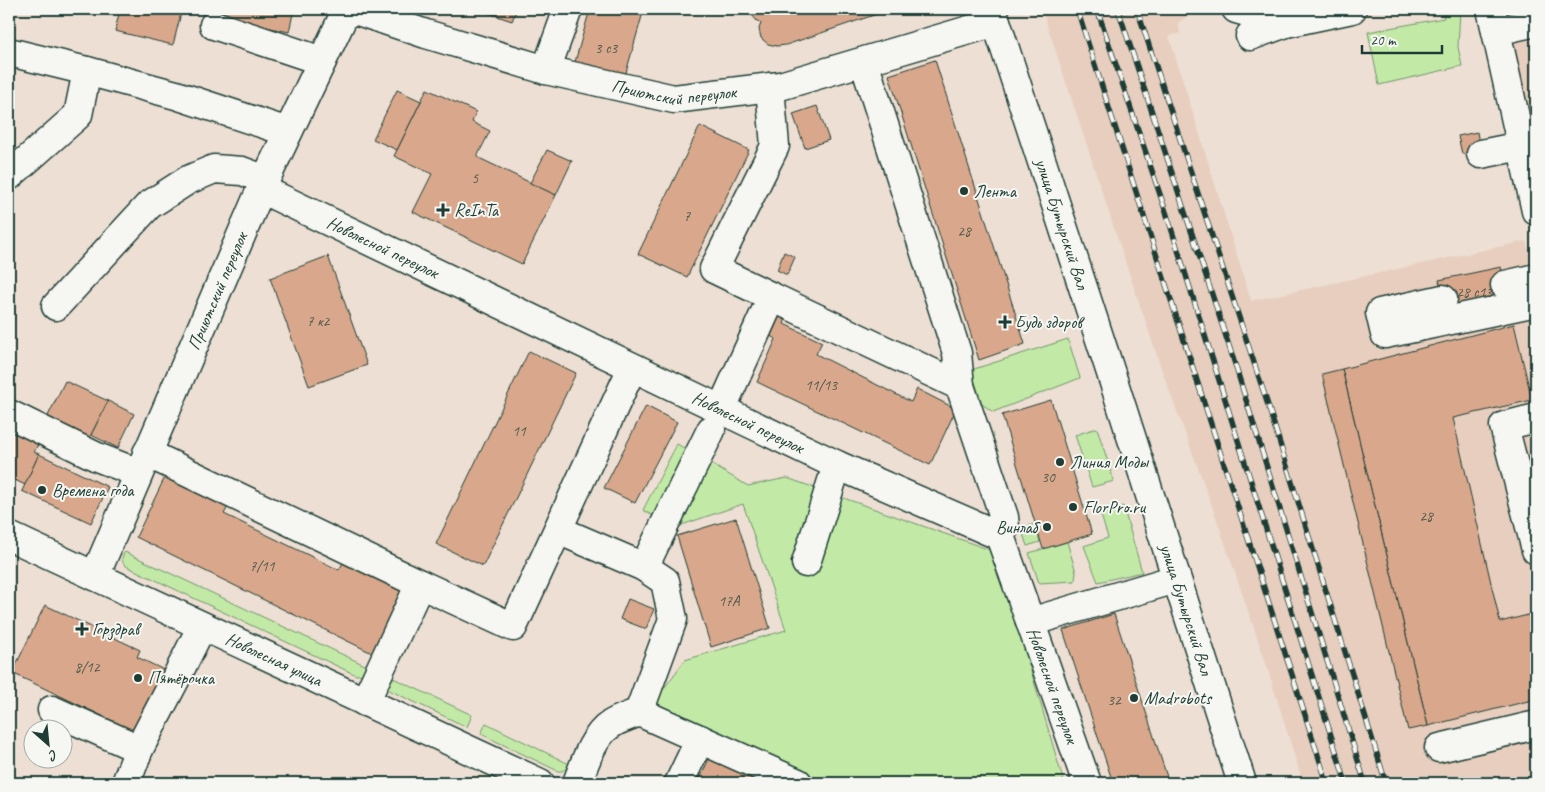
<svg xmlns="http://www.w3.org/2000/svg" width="1545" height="792" font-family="Caveat,sans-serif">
<rect width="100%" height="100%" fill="#eddfd3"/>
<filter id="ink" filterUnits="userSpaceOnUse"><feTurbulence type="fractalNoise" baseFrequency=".02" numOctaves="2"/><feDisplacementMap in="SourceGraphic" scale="10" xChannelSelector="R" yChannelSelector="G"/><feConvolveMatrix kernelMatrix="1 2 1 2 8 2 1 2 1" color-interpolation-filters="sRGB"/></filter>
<g filter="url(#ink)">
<g fill="#e7cebe">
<path d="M1042,9H1203L1204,14H1191L1178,23L1180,33L1169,36L1251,301L1526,241L1536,281V783H1303L1265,660L1214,511L1164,376L1115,231Z"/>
<path d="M1505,9H1536V144Z"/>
</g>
<g fill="#c2eaa6" stroke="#70946d">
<path d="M1442,9H1460L1458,47L1462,66L1379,85L1368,32L1444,18Z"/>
<path d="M1068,339L1080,378L993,412L982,404L971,370Z"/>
<path d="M1097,428L1114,481L1092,487L1075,435Z"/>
<path d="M677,444L748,486L787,478L996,552L1064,783H816L651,706L685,660L786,630L743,504L673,528L643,510Z"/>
<path d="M1123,506L1142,572L1098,582L1084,546L1108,538L1101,515Z"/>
<path d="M1035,524L1040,542L1027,546L1021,528Z"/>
<path d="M1067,542L1076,572L1075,581L1039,583L1029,553Z"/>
<path d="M125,552L369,667L365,674L356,675L126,566C121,561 121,558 125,552Z"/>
<path d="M389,676L472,715L467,727L391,691L386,687Z"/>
<path d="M486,723L569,764C566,769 563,772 558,771L481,734Z"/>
</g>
<g fill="#d9a88c" stroke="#1f3d34">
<path d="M120,9H182L173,45L115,31Z"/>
<path d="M207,9H294L289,32L206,14Z"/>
<path d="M476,9H517L512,21Z"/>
<path d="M590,9H644L625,76L575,62Z"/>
<path d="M751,9H875L877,14L786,45L777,46L768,44L761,38L759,29L761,23L757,21L752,15Z"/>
<path d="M935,60L1025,344L979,360L889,75Z"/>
<path d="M427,89L476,112L472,122L490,131L477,157L556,195L522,264L413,212L432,174L394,156Z"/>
<path d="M397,90L421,101L397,150L373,139Z"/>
<path d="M817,106L829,140L805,148L793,114Z"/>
<path d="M700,126L749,150L687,277L638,254Z"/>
<path d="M1477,132L1480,149L1462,154L1458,136Z"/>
<path d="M547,150L572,161L556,195L530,183Z"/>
<path d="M784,252L795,257L787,275L777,270Z"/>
<path d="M328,256L367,365L309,386L270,278Z"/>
<path d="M1501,267L1509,304L1447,317L1439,280Z"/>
<path d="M781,313L787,316L784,324L822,342L816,354L911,402L917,389L956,409L930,465L757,382L776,339L770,336Z"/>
<path d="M1514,324L1532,400L1453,418L1500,622L1536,613V699L1428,726L1342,369Z"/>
<path d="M529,351L576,373L483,566L436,544Z"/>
<path d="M1342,369L1428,726L1408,730L1322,374Z"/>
<path d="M65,381L108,401L89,439L47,418Z"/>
<path d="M1051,400L1092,534L1043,549L1002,415Z"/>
<path d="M108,401L134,414L118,448L91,435Z"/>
<path d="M646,406L677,422L635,503L604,488Z"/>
<path d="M9,428L39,442L34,452L39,454L25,485L9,477Z"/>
<path d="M39,454L108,487L91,523L22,491Z"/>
<path d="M166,475L229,505L224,514L339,570L344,561L405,591L374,654L136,537Z"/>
<path d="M736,518L770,628L711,647L677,536Z"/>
<path d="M628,599L654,609L646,629L620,619Z"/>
<path d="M45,605L140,650L137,657L166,671L136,732L12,673Z"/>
<path d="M1114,614L1169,783H1113L1063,630Z"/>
<path d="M711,754L774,783H698Z"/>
<path d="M9,779L46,781V783H9Z"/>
</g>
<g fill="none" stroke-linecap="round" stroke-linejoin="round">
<g stroke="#1f3d34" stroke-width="31">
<g id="minor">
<path id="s1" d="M352,9L426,34L546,70L674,99L780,86L996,22"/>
<path id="s2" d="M992,9L1108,364L1242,783"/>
<path d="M1236,9L1286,23L1352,9"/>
<path d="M1491,9L1536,211"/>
<path d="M214,25L322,61"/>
<path d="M1496,31L1536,22"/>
<path d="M1250,36L1286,23"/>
<path d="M9,52L87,71L176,95L288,132"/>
<path d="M864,62L957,353L960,386"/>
<path d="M546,70L568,9"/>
<path d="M770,87L775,146L714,269L772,297"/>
<path d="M1481,154L1521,146"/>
<path d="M9,176L78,115L87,71"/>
<path id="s3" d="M261,189L837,465L1000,536L1087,783"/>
<path d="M1505,285L1536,278"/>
<path d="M1443,299L1380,313L1385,334L1536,302"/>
<path d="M56,306L149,205L188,180L214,169L242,171L266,180"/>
<path d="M721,410L772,297L960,386L1004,517L1005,527L1000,536"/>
<path d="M9,414L97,457L138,473"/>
<path d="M1536,418L1504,426L1536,550"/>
<path d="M147,453L420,584"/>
<path d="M558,530L644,567L665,581L673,619L639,712L798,783"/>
<path id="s4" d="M9,536L540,783"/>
<path d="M806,563L837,465"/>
<path d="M644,567L711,430"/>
<path id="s5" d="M95,576L261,189L347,9"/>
<path d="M1030,622L1176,579"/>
<path d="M365,702L420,584L513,627L632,368"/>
<path d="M52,710L139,749"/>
<path d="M1439,748L1536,725"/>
<path d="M126,783L139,749L176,678L202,626"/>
<path d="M577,783C584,765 593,736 610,725C618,719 630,716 639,712"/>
<path d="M679,783L700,739"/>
</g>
</g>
<use href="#minor" stroke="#f6f6f2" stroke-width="28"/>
<g stroke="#1f3d34" stroke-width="5.5">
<g id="rail">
<path d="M1077,9L1327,783"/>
<path d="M1097,9L1167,215L1346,783"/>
<path d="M1118,9L1233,358L1365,783"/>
<path d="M1137,9L1266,399L1386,783"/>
</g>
</g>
<use href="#rail" stroke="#f6f6f2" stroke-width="4" stroke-dasharray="11" stroke-linecap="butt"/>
</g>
</g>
<g fill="#1f3d34" stroke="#f6f6f2" stroke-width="2">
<circle cx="964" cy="191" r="5"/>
<path d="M440.5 202.5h5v5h5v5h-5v5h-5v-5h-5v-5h5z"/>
<path d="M1002.5 314.5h5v5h5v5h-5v5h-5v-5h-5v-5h5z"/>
<circle cx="1060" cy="462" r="5"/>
<circle cx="42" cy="490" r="5"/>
<circle cx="1073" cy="507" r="5"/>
<circle cx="1047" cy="527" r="5"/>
<path d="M79.5 621.5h5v5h5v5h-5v5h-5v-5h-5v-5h5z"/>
<circle cx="138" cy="678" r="5"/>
<circle cx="1134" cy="698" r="5"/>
</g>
<g text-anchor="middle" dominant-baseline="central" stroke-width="4" stroke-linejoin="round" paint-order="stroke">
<g font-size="15" fill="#4e584a">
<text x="606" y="48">3 с3</text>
<text x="475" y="178">5</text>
<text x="687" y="216">7</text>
<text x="964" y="231">28</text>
<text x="1474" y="292">28 с13</text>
<text x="318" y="321">7 к2</text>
<text x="821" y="385">11/13</text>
<text x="519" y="431">11</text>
<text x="1048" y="477">30</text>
<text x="1426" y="516">28</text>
<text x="262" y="566">7/11</text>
<text x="729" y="601">17А</text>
<text x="87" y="667">8/12</text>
<text x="1114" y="700">32</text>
</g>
<g font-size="18" fill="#1f3d34" stroke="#f6f6f2">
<text stroke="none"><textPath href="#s1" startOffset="334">Приютский переулок</textPath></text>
<text stroke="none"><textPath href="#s2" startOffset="226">улица Бутырский Вал</textPath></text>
<text stroke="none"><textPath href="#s3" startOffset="135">Новолесной переулок</textPath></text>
<text stroke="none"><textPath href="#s5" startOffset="310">Приютский переулок</textPath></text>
<text stroke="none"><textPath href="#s3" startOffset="540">Новолесной переулок</textPath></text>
<text stroke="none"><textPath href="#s2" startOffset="631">улица Бутырский Вал</textPath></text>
<text stroke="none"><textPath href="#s4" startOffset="292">Новолесная улица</textPath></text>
<text stroke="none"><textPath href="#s3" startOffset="975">Новолесной переулок</textPath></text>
</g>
<g font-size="18" fill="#1f3d34" stroke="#f6f6f2" text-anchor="start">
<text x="974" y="191">Лента</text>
<text x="454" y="210">ReInTa</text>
<text x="1015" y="322">Будь здоров</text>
<text x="1070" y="462">Линия Моды</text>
<text x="52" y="490">Времена года</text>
<text x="1083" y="507">FlorPro.ru</text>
<text x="1037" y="527" text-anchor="end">Винлаб</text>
<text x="92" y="629">Горздрав</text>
<text x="148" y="678">Пятёрочка</text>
<text x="1144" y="698">Madrobots</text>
</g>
</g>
<rect width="1545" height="792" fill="none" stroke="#f6f6f2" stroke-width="30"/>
<rect x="15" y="15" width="1515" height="762" fill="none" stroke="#1f3d34" stroke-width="2" filter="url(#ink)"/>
<g transform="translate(48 744) rotate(153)"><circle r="24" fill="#f6f6f2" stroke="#a0aca6"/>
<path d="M0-4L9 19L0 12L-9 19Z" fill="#1f3d34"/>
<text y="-8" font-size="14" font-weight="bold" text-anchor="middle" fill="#1f3d34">С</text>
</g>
<path d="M1362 45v8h80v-8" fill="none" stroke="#1f3d34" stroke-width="2.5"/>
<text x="1370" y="45" font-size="15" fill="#1f3d34" stroke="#f6f6f2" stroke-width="4" paint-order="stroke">20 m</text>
</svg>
